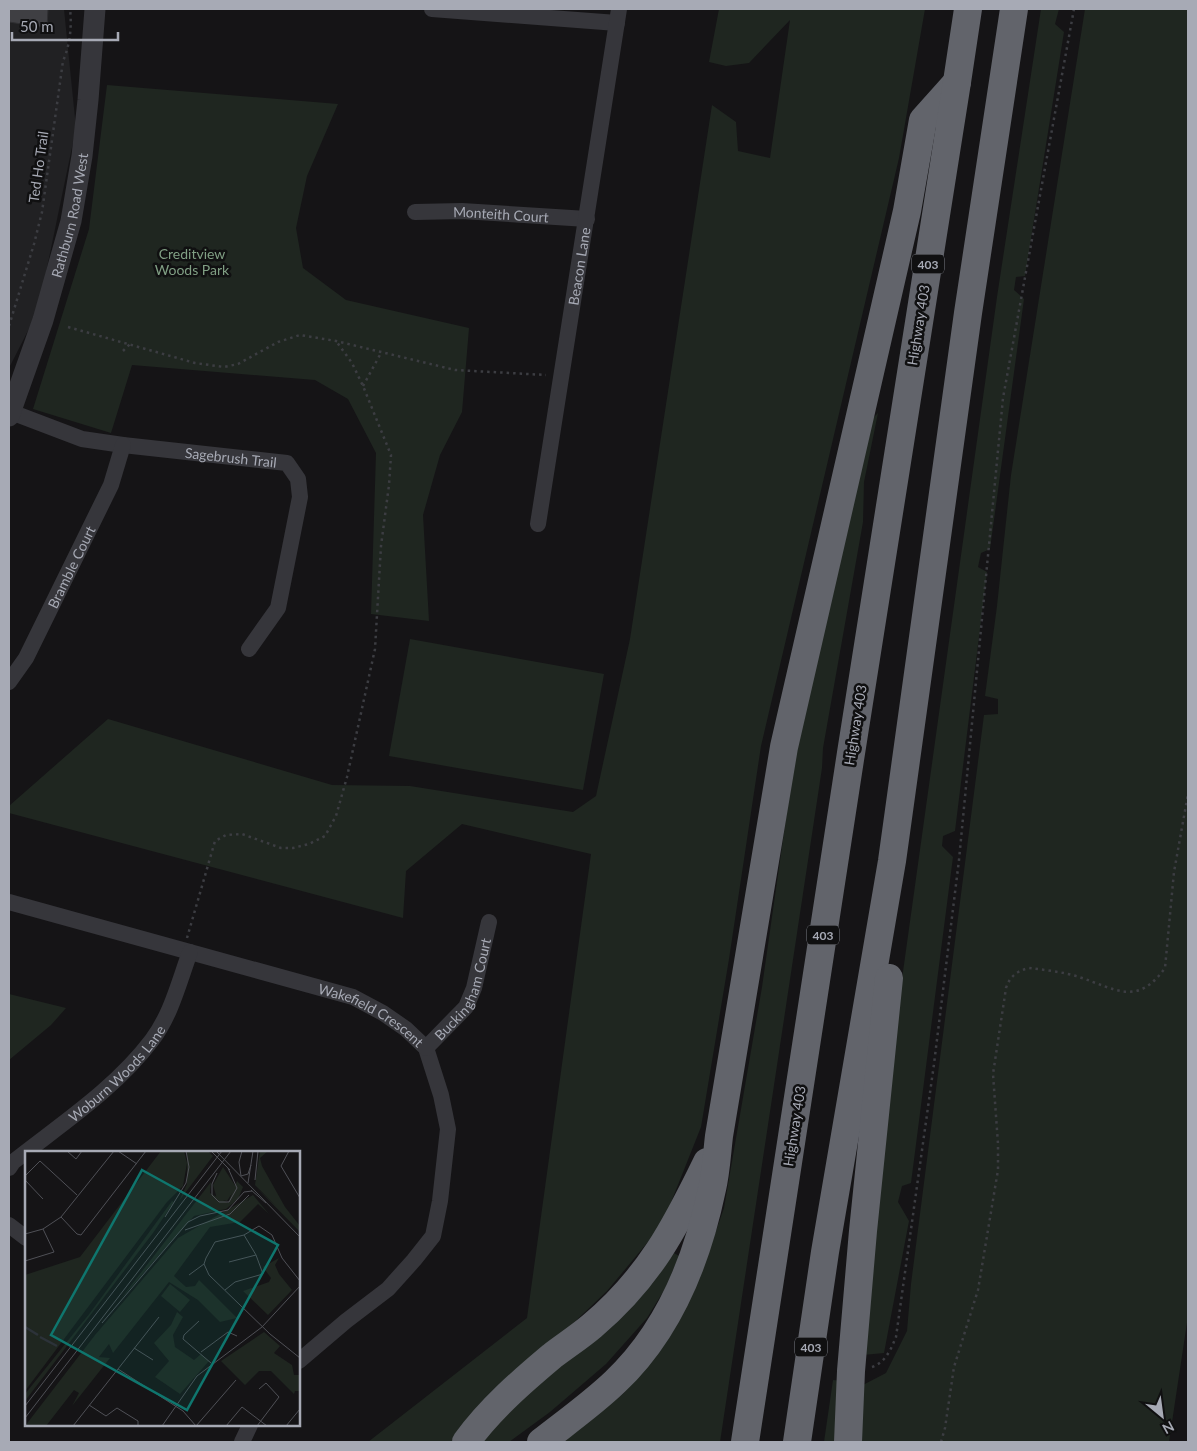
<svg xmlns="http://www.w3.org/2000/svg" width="1197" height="1451" font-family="Lato,sans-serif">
<rect width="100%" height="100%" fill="#151416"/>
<path fill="#212123" d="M9,9H64L76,128L38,311L9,368Z"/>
<g fill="#1f2620">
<path d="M719,9H925L899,158L761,746L729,959L701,1127L662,1225L607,1291L456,1435L451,1442H368L527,1318L591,854L462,824L406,871L403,918L9,813V806L108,719L332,785L410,786L573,812L596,796L630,639L712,105L736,122L738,151L770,158L790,20L749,63L726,66L709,62Z"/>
<path d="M1041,9H1059L1055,24L1064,32L1025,276L1016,277L1014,290L1024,299L990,549L981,553L978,567L987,572L955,831L943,836L942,846L953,857L911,1183L902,1186L898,1202L909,1221L884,1353L863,1355L890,1065L997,297Z"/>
<path d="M1085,9H1188V1316L1169,1442H860L861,1386L886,1373L907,1331L911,1284L984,715L998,714V699L985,696L997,606L1011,475Z"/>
<path d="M107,85L338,104L307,176L296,228L303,268L346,300L469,328L462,412L440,455L423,515L429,621L371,614L376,453L348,399L315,380L132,365L111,433L33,409L89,229Z"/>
<path d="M878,413L864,482L863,522L823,748L822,768L720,1442H563L624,1393L672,1333L699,1279L724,1208L762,987L798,734L872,419Z"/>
<path d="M410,639L604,674L583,790L389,756Z"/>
<path d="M9,994L66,1008L51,1025L9,1060Z"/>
<path d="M674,1253L679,1256L666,1287L647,1318L606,1364L550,1412L509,1442H482L513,1406L571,1358L652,1284Z"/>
<path d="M833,1380L844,1381L841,1442H824Z"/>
</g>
<path fill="#3f3f43" stroke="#2f2f32" d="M9,9H48L47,28L9,22Z"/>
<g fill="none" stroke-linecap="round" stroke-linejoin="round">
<g stroke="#3c3d42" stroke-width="2.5" stroke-dasharray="2.5 4" stroke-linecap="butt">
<path d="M9,326L34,244L42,212L63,61C70,45 72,27 70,9"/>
<path d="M68,327L195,363L224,367L238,364L278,342L300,335L336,341L455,370L546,375"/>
<path d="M123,351L131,343"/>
<path d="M363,386L381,353"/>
<path d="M187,938L215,841L226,835L242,834L281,848H293L309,844L325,836L336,816L347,777L375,649L381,546L389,485L391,455L363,386L352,363L336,341"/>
<path d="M872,1367C886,1362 891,1349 896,1337L934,1064L959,860L1003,398L1074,9"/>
<path d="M941,1442L945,1428L954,1367L978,1290L998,1170V1144L993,1074L1006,988C1010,976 1017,971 1029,968C1045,970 1064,972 1079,977C1116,989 1137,1007 1165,968L1174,872L1188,794"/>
</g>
<g stroke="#36363b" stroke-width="16">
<path d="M432,9L617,23"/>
<path id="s1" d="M415,212L462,211L587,219"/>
<path id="s2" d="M11,412L82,439L123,445L287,463L298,479L300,497L278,608L249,649"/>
<path id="s3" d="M538,524L619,9"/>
<path id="s4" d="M9,682L26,658L111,485L123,445"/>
<path id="s5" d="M9,902L353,997L383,1013L406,1029L426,1048L441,1095L448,1129L440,1201L433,1236L414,1260L388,1289L346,1321L299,1361"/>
<path id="s6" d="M426,1048L466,1007L474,988L489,922"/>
<path id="s7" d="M9,1168L13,1162C61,1124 115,1089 152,1040C171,1015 179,982 190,952"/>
<path d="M9,1225L26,1238"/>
<path d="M242,1442L250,1425"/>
</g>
<path stroke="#36363b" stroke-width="21" id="s8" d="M9,416L43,320L71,221L82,156L88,100L95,9"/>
<g stroke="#62646b" stroke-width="28">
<path d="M466,1442C490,1409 521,1382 552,1356C565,1346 579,1337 592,1326C649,1278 675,1228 707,1162"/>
<path d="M541,1442C565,1423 592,1404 615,1382C669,1331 697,1261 712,1189C716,1172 717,1153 719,1136L784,747L907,211L923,120L957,82"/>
<path d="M745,1442L851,753L957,82L968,9"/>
<path d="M797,1442L825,1252L892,861L968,313L1014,9"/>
<path d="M848,1442L851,1371L863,1231L889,978"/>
</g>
</g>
<g text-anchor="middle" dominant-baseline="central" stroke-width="5" stroke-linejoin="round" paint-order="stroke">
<g fill="#101011" stroke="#7a7c84" stroke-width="1">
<rect x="912" y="254.5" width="32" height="19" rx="4"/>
<rect x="807" y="925.5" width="32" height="19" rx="4"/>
<rect x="795" y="1337.5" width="32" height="19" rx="4"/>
</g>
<g font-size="12" font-weight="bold" fill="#a7aab5">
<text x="928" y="264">403</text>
<text x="823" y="935">403</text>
<text x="811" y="1347">403</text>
</g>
<g font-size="14" fill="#a7aab5" stroke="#101011">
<text transform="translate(38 167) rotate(-82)">Ted Ho Trail</text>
<text stroke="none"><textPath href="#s1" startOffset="86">Monteith Court</textPath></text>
<text stroke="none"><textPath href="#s8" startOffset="210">Rathburn Road West</textPath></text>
<text stroke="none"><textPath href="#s3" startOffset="261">Beacon Lane</textPath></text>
<text transform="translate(918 325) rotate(-81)">Highway 403</text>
<text stroke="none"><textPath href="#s2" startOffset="226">Sagebrush Trail</textPath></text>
<text stroke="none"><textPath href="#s4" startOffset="131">Bramble Court</textPath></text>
<text transform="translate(855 725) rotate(-81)">Highway 403</text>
<text stroke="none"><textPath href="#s6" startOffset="72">Buckingham Court</textPath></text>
<text stroke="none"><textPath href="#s5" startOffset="381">Wakefield Crescent</textPath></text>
<text stroke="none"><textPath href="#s7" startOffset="144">Woburn Woods Lane</textPath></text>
<text transform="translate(794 1126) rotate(-81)">Highway 403</text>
</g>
<g font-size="14" fill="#809f84" stroke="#101011">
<text x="192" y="253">Creditview<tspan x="192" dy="16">Woods Park</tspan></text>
</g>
</g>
<g transform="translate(25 1151)">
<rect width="275" height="275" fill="#151416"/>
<path d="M136,0H159L162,12L158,35L142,51L0,240V124L55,106ZM162,0H183L188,5L154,50L162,33ZM235,0H243L235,7L237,15L260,56L275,75V81L231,36L251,55L230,34ZM198,16L211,36L202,50L192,48L188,34ZM212,30L218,36L213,48L201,58L169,65L94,150L186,31L185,42L203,52ZM228,44L244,63L233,53L215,71L185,76L149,125L161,136L170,135L174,129L212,167L195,171L173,149L144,131L88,202L84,193L74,206L85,207L47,255L54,242L49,239L21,275H0L70,184L153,87ZM147,50L149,51L128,82L0,250V243L65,162ZM254,107L250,114L254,123L267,139L243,164L218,140L244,131L246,127L238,116ZM145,133L165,149L155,161L136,145ZM152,161L158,166L148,184L150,196L169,209L176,203L184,210L155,243L130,226L144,210L129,192L146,174ZM239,181L255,195L249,202L267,214L269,224H275V240H270L269,243L246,220H234L220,234L196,210Z" fill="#1f2620"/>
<path fill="none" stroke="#2c3239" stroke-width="2.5" d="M0,176L13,184M15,186L32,195"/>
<path fill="none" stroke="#4f5056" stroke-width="1" d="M42,0L51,8L57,0M93,0L112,13M186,0L205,19M191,0L275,86M264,0L256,15L275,47M192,22L187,33V44L194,51H204L212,37L203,17M0,25L15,10L52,44M216,25L223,23L226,14M216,25L214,11L217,0M0,29L18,48M230,29L233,0M223,32L228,0M226,39L241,52M36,66L52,83L56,84L121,0M140,66L161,32L164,16L161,0M160,79L205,63L224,44M0,83L18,78L36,66L89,0M0,110L29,101L18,78M204,111L231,104M164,124L179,113M275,130L257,107L247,84L234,75L219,84L190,91L181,107L179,113L184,124L245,183L275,207M200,139L210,131L238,123L231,104L219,84M174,170L159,184L158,188L186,212M77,172L163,71L175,65L203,59L219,41L227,40M109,197L128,209M176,201L203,181L212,185M93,218L158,260L171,275M64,254L81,265L92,257L113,270V275M0,255L197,0M0,267L206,0M48,275L134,166M137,275L172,225L237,176L275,135M171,275L211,229M201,275L217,256L242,275M232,275L254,246L241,232L234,238M261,275L275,258"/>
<path fill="#0f766e" fill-opacity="0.15" stroke="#0f766e" stroke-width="2.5" d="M117,19L253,94L162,259L26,184Z"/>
<rect width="275" height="275" fill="none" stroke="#a7aab5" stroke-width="2.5"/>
</g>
<rect width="1197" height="1451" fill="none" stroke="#a7aab5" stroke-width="20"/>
<g transform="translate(1162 1416) rotate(151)" stroke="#101011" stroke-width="4" paint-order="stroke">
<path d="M0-4L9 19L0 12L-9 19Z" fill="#a7aab5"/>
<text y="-8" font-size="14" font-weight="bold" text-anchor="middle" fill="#a7aab5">N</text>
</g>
<path d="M12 32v8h106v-8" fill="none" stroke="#a7aab5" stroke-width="2.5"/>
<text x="20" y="32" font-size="15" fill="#a7aab5" stroke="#101011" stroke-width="4" paint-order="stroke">50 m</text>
</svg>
